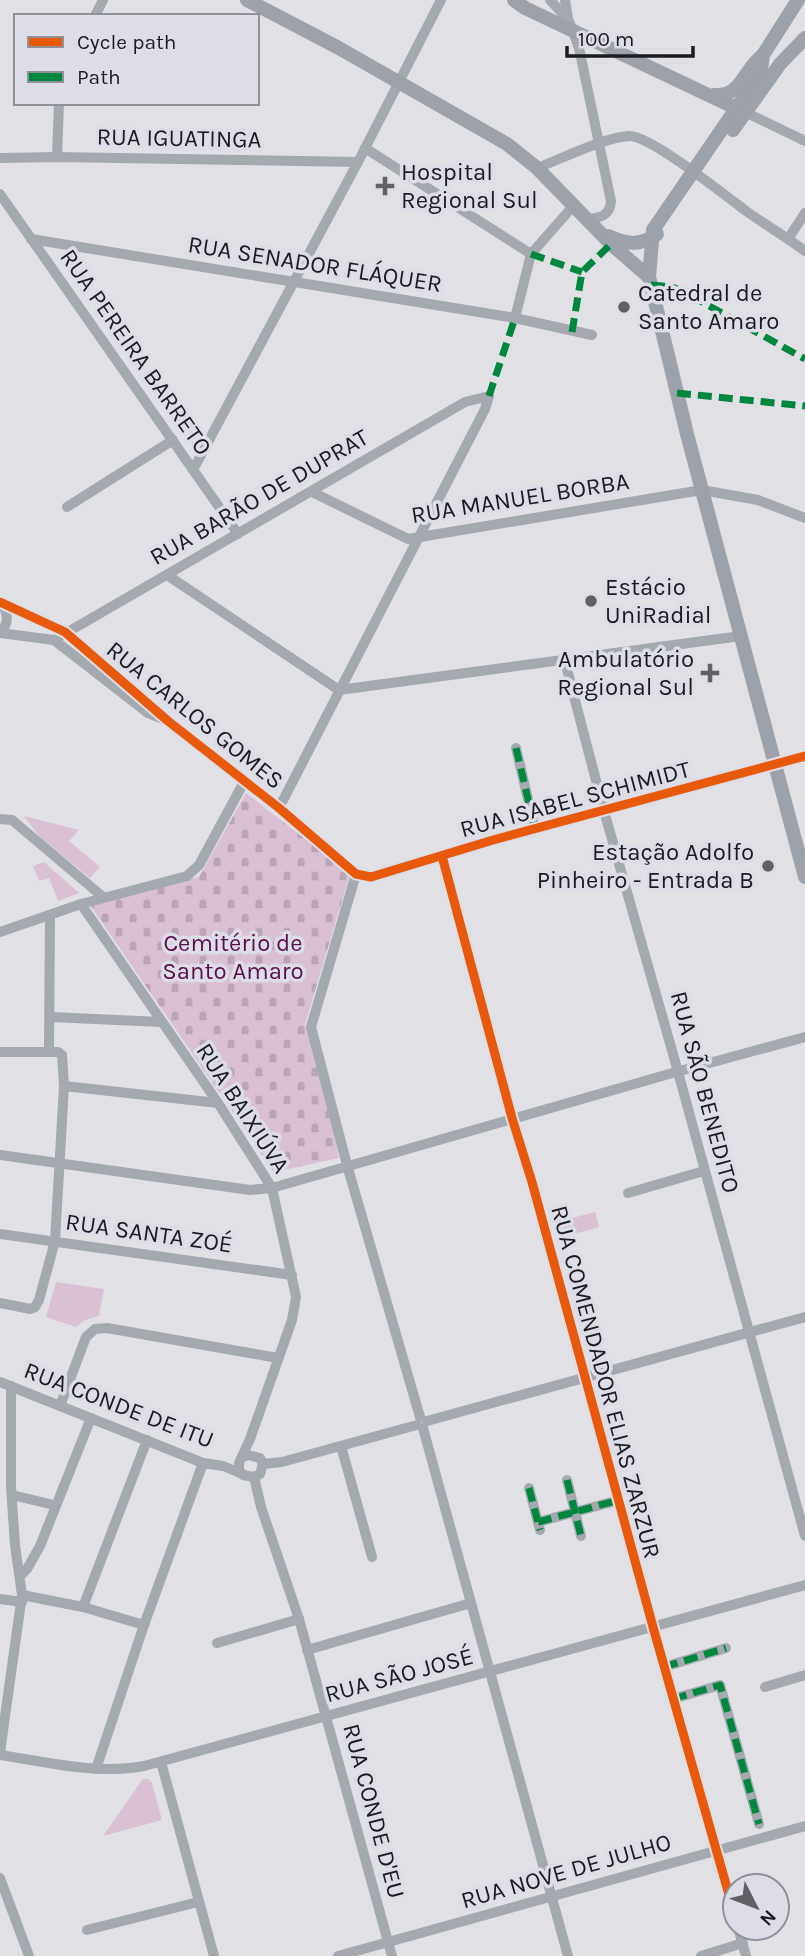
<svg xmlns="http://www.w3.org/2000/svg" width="805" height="1956" font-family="Karla,sans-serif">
<defs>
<pattern id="cemetery-stones" width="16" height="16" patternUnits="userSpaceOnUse" patternTransform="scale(1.75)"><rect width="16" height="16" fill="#d9c0d3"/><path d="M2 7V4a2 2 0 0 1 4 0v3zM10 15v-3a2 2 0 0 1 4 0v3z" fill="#baa4b5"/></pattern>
</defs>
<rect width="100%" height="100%" fill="#e0e0e5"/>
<g fill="#d9c0d3">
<path d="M24,816L79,830L69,841L100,867L90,878L40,837Z"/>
<path d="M44,862L79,893L58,901L49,878L39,881L33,866Z"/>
<path d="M595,1212L599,1227L565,1237L561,1221Z"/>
<path d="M56,1282L104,1289L99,1316L85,1320L76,1327L46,1317Z"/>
<path d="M143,1779H148L152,1783L162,1820L103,1836Z"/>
</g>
<path fill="url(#cemetery-stones)" d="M246,793L350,874L305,1024L325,1089L339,1158L274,1172L90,905L199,877Z"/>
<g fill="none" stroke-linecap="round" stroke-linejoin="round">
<g stroke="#a4a9b0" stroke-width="10">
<path d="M550,0L569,21L579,48L611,201C610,215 601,218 588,219"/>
<path d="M565,0L568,18"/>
<path d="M95,16L103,0"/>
<path d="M745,112L805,141"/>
<path d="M365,148L531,254"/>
<path d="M57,157L59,103"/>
<path d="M0,158L57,157L358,162"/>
<path d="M537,168C561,159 605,137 629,136C650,135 726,196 746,211C766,225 786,237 805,251"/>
<path d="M0,194L238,534"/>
<path d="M31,239L515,318L592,335"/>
<path d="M788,239L805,213"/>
<path d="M515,318L531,254L574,205"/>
<path d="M193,470L358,162L441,0"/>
<path d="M312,492L408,539L702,490L758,500L805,518"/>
<path d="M67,507L173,440"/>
<path d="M167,575L339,690L741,636"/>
<path d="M0,602L65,632L168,721L279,808L356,874L371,877L493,840L805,756"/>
<path d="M0,633L54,640L148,713L163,719"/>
<path d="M0,633C10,622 8,614 1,602"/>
<path d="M54,640L465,402L489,396"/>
<path d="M564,658L604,811L675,1061L805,1536"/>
<path d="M516,748L535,829"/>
<path d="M279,808L485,409L489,396"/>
<path d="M0,819L12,820L103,897"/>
<path d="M442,856L512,1118L532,1182L653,1627L735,1916"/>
<path d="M356,874L311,1027L347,1165L420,1417"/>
<path d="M81,904L218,1103L272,1188L296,1297L292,1320L250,1439L239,1463V1470L243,1475L254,1477L260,1474L263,1464L260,1458L248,1455L241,1458"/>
<path d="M0,932L81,904L187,876L199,865L244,782"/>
<path d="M51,1017L161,1022"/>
<path d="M49,1051L50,915"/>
<path d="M0,1052H58L62,1055L64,1086L55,1241L39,1300L35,1307L30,1309L0,1303"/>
<path d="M64,1086L218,1103"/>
<path d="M0,1155L250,1190L272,1188L669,1074L805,1037"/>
<path d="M628,1193L704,1171"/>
<path d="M0,1234L292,1275"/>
<path d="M0,1382L203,1463L223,1466L240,1473"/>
<path d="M60,1406L86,1337L95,1329L107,1328L278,1358"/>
<path d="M427,1421L805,1317"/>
<path d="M423,1428L568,1956"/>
<path d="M341,1446L372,1557"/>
<path d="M263,1464L282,1462L417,1425"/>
<path d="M254,1477L261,1507L299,1619L392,1956"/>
<path d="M567,1480L581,1536"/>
<path d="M529,1488L540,1530"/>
<path d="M12,1495L54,1505"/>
<path d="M538,1522L619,1500"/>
<path d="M20,1576L27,1569L40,1546L91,1418"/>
<path d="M22,1595L83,1607L144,1625"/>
<path d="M0,1599L22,1602"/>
<path d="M83,1607L147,1440"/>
<path d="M217,1643L299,1619"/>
<path d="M307,1650L471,1603"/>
<path d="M664,1667L726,1648"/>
<path d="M765,1687L805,1675"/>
<path d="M673,1699L720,1685L759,1824"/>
<path d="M0,1752L22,1595L15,1545L11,1487V1386"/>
<path d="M0,1755C47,1762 97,1775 144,1766L805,1585"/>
<path d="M161,1762L214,1956"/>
<path d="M96,1769L144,1625L203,1463"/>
<path d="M0,1878L29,1956"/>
<path d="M738,1928L746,1956"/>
<path d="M87,1930L198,1902"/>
<path d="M338,1956L805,1826"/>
<path d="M701,1956L743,1943"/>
</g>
<g stroke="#9ca1aa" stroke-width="14">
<path d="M247,0L337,47L507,144L537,168L611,244L649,277"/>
<path d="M514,0L525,8L742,111"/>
<path d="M798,0L763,55L761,69L744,97L653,230L649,277L687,434L805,877"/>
<path d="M714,95C742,97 742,71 763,55"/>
<path d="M733,130L780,64L805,38"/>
<path d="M608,236C626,244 639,247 657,234"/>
</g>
<g stroke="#00873e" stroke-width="7" stroke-dasharray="14 7" stroke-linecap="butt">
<path d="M531,254L582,272"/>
<path d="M651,285L672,287L684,292L805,359"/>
<path d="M572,332L582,272L611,244"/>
<path d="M677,393L805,406"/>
<path d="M489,396L515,318"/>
<path d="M516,748L535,829"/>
<path d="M567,1480L581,1536"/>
<path d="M529,1488L540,1530"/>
<path d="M538,1522L619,1500"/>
<path d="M664,1667L726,1648"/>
<path d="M673,1699L720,1685L759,1824"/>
</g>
<g stroke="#dddde8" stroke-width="13">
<g id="cycleway">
<path d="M0,602L65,632L168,721L279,808L356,874L371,877L493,840L805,756"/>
<path d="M442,856L512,1118L532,1182L653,1627L735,1916"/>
</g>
</g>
<use href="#cycleway" stroke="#e8590c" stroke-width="9"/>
</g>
<g fill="#616165" stroke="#dddde8" stroke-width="2.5">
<path d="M381.5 175.5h7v7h7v7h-7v7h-7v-7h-7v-7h7z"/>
<circle cx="624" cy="307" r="7"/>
<circle cx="591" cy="601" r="7"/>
<path d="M706.5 662.5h7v7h7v7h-7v7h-7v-7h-7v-7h7z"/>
<circle cx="768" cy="866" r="7"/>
</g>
<g text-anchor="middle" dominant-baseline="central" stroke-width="7" stroke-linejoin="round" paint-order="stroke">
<g font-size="24" fill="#1c1c20" stroke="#dddde8">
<text transform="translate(179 138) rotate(1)">RUA IGUATINGA</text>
<text transform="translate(315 264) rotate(9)">RUA SENADOR FLÁQUER</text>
<text transform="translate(136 352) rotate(55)">RUA PEREIRA BARRETO</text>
<text transform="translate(259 497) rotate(-30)">RUA BARÃO DE DUPRAT</text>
<text transform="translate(520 498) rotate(-9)">RUA MANUEL BORBA</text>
<text transform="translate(195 715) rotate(39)">RUA CARLOS GOMES</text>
<text transform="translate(575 799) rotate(-15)">RUA ISABEL SCHIMIDT</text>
<text transform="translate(705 1092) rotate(75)">RUA SÃO BENEDITO</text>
<text transform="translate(243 1108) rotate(57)">RUA BAIXIÚVA</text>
<text transform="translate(149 1233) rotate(8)">RUA SANTA ZOÉ</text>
<text transform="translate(606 1382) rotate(75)">RUA COMENDADOR ELIAS ZARZUR</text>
<text transform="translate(119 1405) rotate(21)">RUA CONDE DE ITU</text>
<text transform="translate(399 1675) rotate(-15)">RUA SÃO JOSÉ</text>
<text transform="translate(374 1811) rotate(75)">RUA CONDE D'EU</text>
<text transform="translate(566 1871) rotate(-16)">RUA NOVE DE JULHO</text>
</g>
<g font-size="24" fill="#1c1c20" stroke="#dddde8" text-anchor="start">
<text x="401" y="172">Hospital<tspan x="401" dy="28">Regional Sul</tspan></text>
<text x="638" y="293">Catedral de<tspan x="638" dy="28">Santo Amaro</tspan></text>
<text x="605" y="587">Estácio<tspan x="605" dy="28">UniRadial</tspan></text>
<text x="694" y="659" text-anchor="end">Ambulatório<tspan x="694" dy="28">Regional Sul</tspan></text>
<text x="754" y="852" text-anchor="end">Estação Adolfo<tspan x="754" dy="28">Pinheiro - Entrada B</tspan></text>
</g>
<g font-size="24" fill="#5c104b" stroke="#dddde8">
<text x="233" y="943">Cemitério de<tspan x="233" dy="28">Santo Amaro</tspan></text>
</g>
</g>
<rect x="14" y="14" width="245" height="91" fill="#dddde8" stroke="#909098" stroke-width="2"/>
<rect x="28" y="37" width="35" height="10" fill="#e8590c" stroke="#909098" stroke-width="2"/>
<text x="77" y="49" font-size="21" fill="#1c1c20">Cycle path</text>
<rect x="28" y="72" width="35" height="10" fill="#00873e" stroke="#909098" stroke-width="2"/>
<text x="77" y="84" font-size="21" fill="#1c1c20">Path</text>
<g transform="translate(756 1907) rotate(132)"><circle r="33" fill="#dddde8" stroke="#909098" stroke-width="2"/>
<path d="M0-5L12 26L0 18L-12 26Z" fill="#616165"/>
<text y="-10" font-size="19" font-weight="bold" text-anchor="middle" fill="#1c1c20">N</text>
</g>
<path d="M567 46v10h126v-10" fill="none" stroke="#1c1c20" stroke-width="3.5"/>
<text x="578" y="46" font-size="21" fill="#1c1c20" stroke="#dddde8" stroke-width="5" paint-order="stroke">100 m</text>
</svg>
